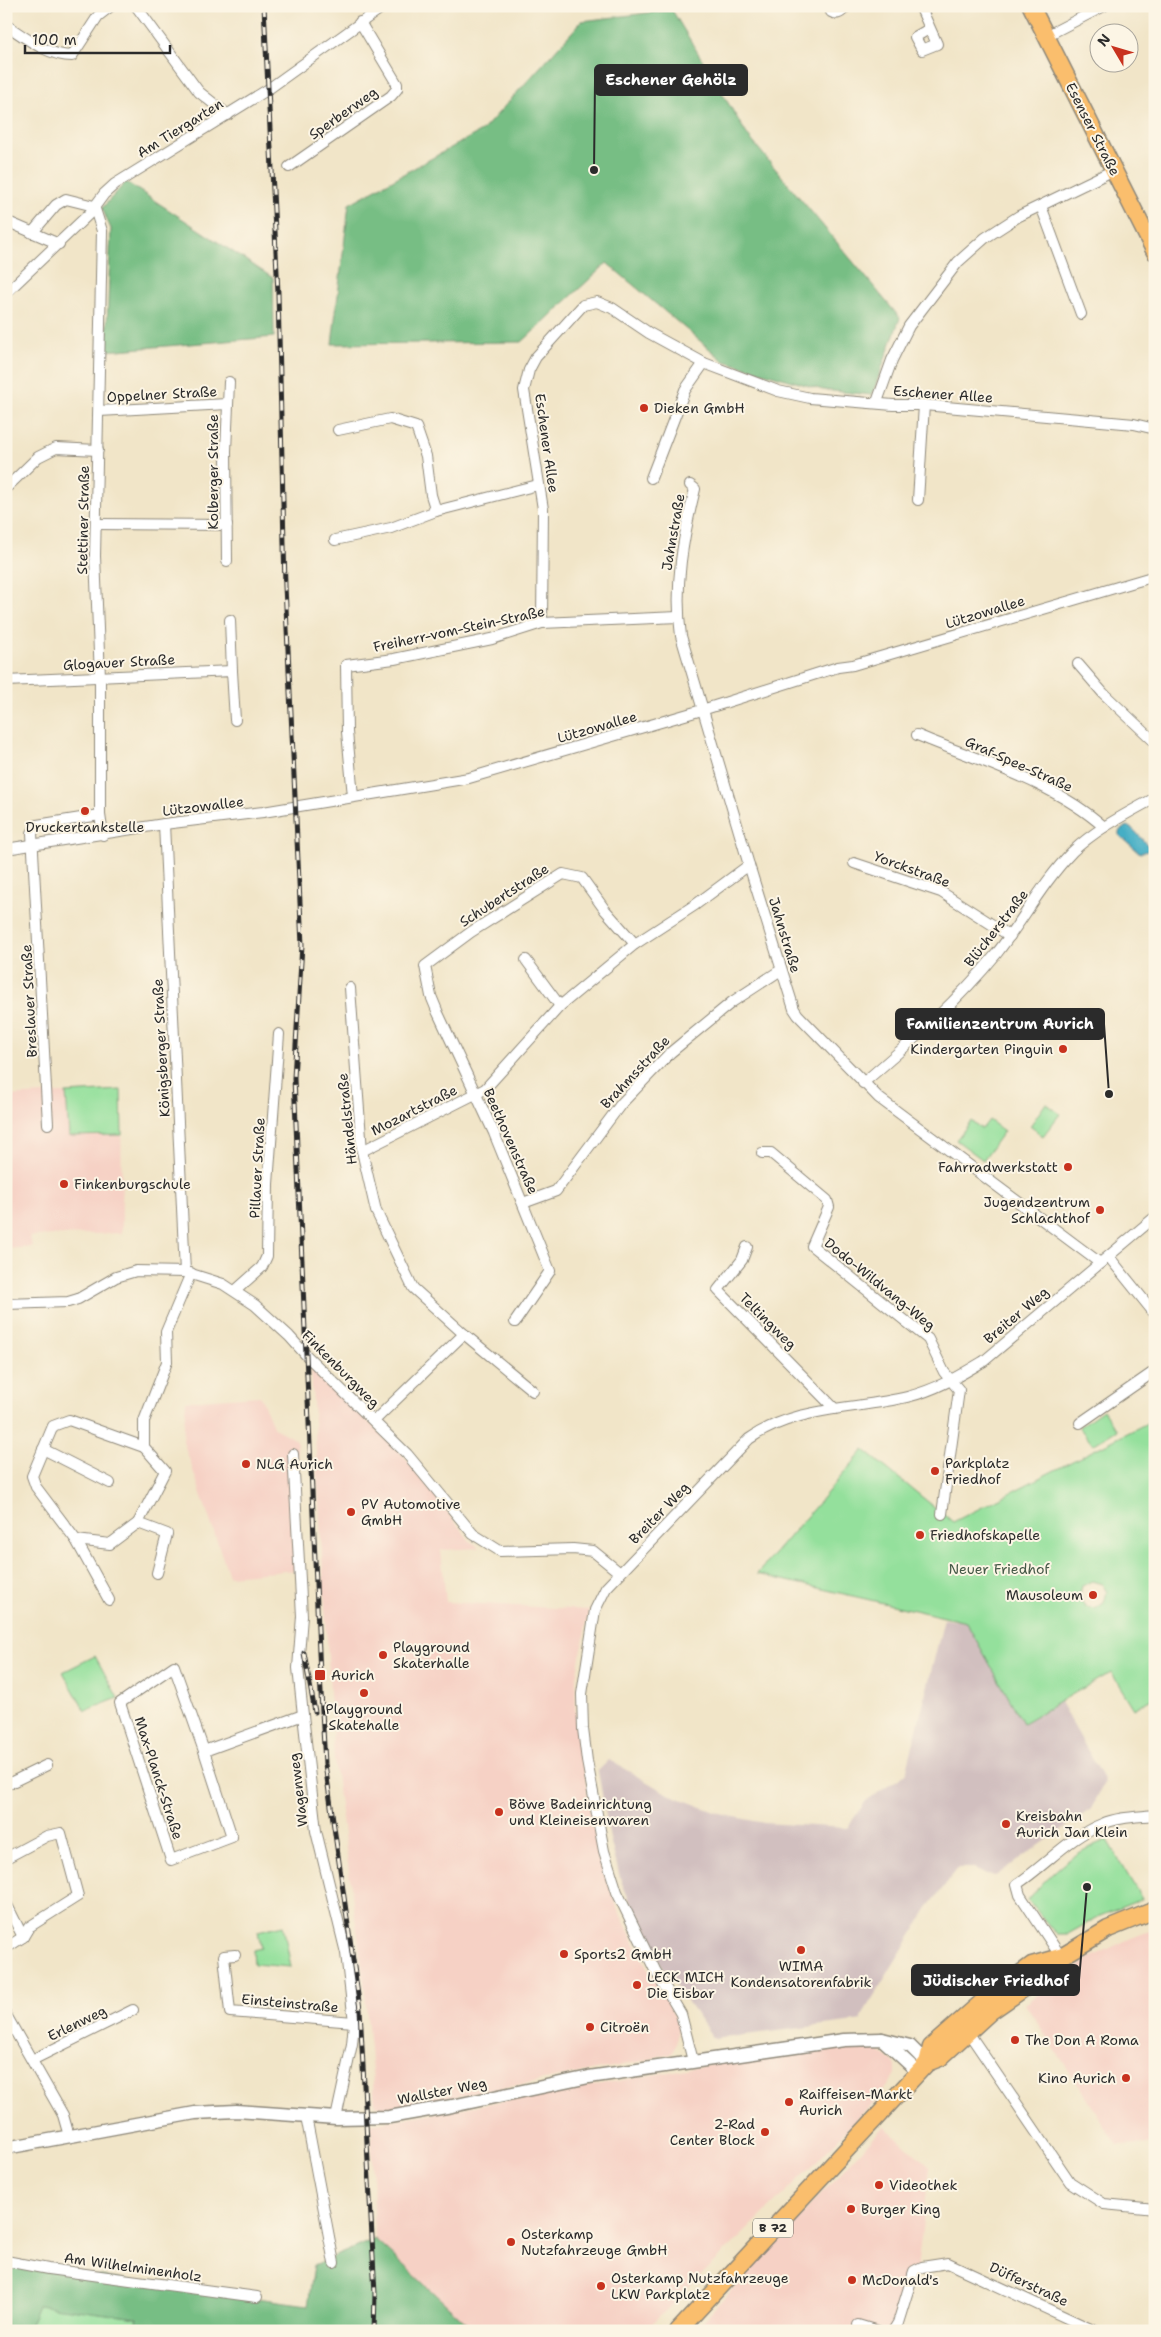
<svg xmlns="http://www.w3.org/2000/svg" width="1161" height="2337" font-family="'Shantell Sans',sans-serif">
<rect width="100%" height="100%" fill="#fcf5e5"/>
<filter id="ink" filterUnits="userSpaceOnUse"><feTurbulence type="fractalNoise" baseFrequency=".02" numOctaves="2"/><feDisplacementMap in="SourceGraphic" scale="10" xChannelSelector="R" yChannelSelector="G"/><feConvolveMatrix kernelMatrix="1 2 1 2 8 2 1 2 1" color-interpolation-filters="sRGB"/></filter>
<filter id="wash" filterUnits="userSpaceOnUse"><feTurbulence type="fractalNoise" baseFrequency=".0096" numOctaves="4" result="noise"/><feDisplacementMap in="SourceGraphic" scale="20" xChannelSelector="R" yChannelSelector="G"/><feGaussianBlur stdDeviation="1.12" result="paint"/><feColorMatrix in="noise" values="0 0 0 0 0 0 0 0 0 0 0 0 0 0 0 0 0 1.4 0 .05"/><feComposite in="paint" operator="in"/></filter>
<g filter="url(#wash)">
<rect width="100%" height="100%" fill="#f1e5c8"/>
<g fill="#f6d1c5">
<path d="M121,1090L122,1233L30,1236L32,1247L6,1249V1096Z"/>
<path d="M311,1367L402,1454L470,1541L480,1548L441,1550L446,1602L589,1610L576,1677L575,1709L589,1805L600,1858L618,1910L647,1967L672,2010L678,2024L676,2046L670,2053L644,2061L397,2108L384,2109L375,2105L364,1982L334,1760Z"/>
<path d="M260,1396L274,1428L297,1440L298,1570L229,1576L183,1441L186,1401Z"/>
<path d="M1155,1929V2144L1118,2145L1025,2004L1088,1959L1129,1939Z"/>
<path d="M841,2046H858L874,2049L892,2060L896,2066V2073L888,2086L820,2158L645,2331H475L375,2239L371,2124L807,2048Z"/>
<path d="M884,2126L930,2167L917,2268L898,2331H863L855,2328L854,2331H693Z"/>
</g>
<path fill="#d1bfbf" d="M944,1619L966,1622L1023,1723L1060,1702L1105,1781L1091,1809L994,1877L974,1868H958L927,1909L861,2017L863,2020L714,2039L656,1957L635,1913L621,1881L610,1839L598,1771L609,1760L668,1794L720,1814L764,1823L847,1828L866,1801L906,1774Z"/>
<g fill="#94e09c" stroke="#608664" fill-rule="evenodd">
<path d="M121,1090L122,1135L69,1136L66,1093Z"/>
<path d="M1046,1103L1060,1114L1043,1136L1030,1126Z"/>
<path d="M989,1120L1004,1131L983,1160L956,1140L971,1121L982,1129Z"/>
<path d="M1103,1410L1117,1430L1093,1445L1079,1427Z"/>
<path d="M1155,1419V1697L1134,1709L1111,1672L1023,1723L966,1622L757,1574L864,1450L953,1522ZM1092,1581L1102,1584L1107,1592L1104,1603L1095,1609L1086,1607L1079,1598L1082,1586Z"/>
<path d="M95,1656L118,1698L85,1711L63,1672Z"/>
<path d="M1107,1840L1142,1899L1100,1916L1068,1934H1056L1028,1900C1050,1873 1074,1851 1107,1840Z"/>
<path d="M283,1925L291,1967L254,1964L253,1950L261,1948L258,1931Z"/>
<path d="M38,2304L137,2318L134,2331H27Z"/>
</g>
<g fill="#77be84" stroke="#517458">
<path d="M672,10L748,136L900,318L872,395L823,390L724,361L607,263L522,342L332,344L349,204L483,130L582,21Z"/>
<path d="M126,182L273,278L274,337L106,351L111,229L102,208Z"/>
<path d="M375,2239L475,2331H134L137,2318L38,2305L27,2331H6V2264L308,2305L314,2265Z"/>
</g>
<path fill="#45aec5" stroke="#386c78" d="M1127,826L1134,830L1152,850L1140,853L1119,835V831Z"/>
</g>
<g filter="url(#ink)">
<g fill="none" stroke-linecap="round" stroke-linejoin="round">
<g stroke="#8e887a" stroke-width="12">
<g id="minor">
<path d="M136,6L199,92L228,115"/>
<path d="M830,6L831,12C838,16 842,12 847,6"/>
<path d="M920,6L937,44L922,50L915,37L929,29"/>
<path d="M6,25C26,38 48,56 72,56L98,16L111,6"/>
<path d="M1046,36L1104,6"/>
<path d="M289,167L391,96L397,89V84L360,22"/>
<path d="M1041,206L1081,314"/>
<path d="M6,221L59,244"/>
<path d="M32,233L56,205L66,199L94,206L102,231L95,556L100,677V815L103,835"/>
<path d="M6,293L90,213L104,194L115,184L267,90L384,6"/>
<path d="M877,402L892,360L909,326L958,262L985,238L1019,216L1114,170"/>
<path d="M99,411L227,404"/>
<path d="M338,430L390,419L416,427L426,456L431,495L436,511"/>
<path d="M651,478L685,390L704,363"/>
<path d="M690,485L695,489C683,538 674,586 681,636L749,865L794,1009L798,1015L879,1098L1100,1263"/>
<path d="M6,488L38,457L56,448L98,450"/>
<path d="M918,500L924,405"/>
<path d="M96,524L227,525"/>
<path d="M335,540L391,528L436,511L538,485"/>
<path d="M227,561L226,451L229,382"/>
<path d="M230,620L232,671"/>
<path d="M542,623L543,509L524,390L529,370L536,357L583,305L597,302L612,308L649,333L704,363L778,391L810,398L893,405H924L1134,424L1155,429"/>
<path d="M1078,664L1103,693L1155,742"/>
<path d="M6,681L232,671L235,720"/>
<path d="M917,735C979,761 1054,782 1104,827"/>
<path d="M353,796L347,732L346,665L394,659L492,639L542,623L678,617"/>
<path d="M164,824L185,1272"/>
<path d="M6,849L164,824L263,812L469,778L702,710L838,667L853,665L1155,576"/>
<path d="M854,863L941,892L1010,936"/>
<path d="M526,960L560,1006"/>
<path d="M350,988L362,1151L376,1211L413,1288L464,1334L374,1421"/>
<path d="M863,1083C910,1043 958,1001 997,953C1023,920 1043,882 1072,852C1096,829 1126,814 1155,798"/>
<path d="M48,1124L32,833L37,825L100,815"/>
<path d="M362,1151L485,1089L560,1006L635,944L695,905L749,865"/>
<path d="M762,1153H771L827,1200L829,1207L812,1246L928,1339L944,1372L959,1390L942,1514"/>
<path d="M523,1203L556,1191L621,1104L670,1053L732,1002L781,970"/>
<path d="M747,1247L742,1260L718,1290L835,1409"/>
<path d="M1109,1257L1155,1314"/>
<path d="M235,1291L262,1267L267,1256L268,1184L279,1034"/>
<path d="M6,1304L68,1302L78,1299L116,1277L136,1271L185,1272L223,1284L255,1305L289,1336L306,1355L407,1454L473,1534L500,1551L573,1549L593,1551L620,1573"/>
<path d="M515,1322L550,1271L494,1133L438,1013L431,996L425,966L471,932L563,874L582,878L605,910L635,944"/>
<path d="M464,1334L533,1391"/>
<path d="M1080,1423L1155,1371"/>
<path d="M43,1449L110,1483"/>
<path d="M293,1454L302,1616L298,1668L303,1715L316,1831L346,1953L354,2022L352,2044L336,2118"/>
<path d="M138,1523L167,1534L157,1573"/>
<path d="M76,1540L110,1544L138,1523L165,1471L144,1447"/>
<path d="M109,1600L76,1540L36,1487L32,1476L53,1426L69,1420L144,1447V1421L167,1362L166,1332L191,1273"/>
<path d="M204,1751L232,1837L171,1860L120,1703L174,1666L204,1751L303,1715"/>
<path d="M6,1785L47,1765"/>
<path d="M6,1858L47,1836L61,1833L78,1896L29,1927L23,1937L6,1948"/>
<path d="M6,1903L23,1937"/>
<path d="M235,1955L224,1956L230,2012L354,2022"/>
<path d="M1061,1957L1020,1895L1017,1884C1045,1866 1069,1837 1102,1824C1118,1817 1137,1817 1155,1815"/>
<path d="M6,2015L63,2115L69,2136"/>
<path d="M968,2032L1070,2182L1104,2204L1155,2209"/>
<path d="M32,2060L133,2010"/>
<path d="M693,2061L681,2014L655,1970L617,1892L604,1851L587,1761L583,1729L582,1694L595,1610L606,1588L749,1439C796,1406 853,1410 907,1397C936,1390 959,1376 984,1361L1155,1217"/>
<path d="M306,2116L334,2263"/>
<path d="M6,2261L48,2269L257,2297"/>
<path d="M858,2325L878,2331"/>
<path d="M893,2331L898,2323L914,2271L922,2267L948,2263L1095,2331"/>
</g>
</g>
<g stroke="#8e887a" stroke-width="15">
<g id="tertiary">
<path d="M882,2039L918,2072"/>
<path d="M6,2148L195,2113L236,2111L336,2118L389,2117L452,2106L589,2077L844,2040L882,2039L910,2046L927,2063"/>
</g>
</g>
<g stroke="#8e887a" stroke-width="19">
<g id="primary">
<path d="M1031,6L1155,252"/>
<path d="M927,2063L931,2047L982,2002L1032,1965L1060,1957"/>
<path d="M678,2331L927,2063L940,2058L990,2012L1042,1976L1061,1957L1108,1929L1155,1910"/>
</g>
</g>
<use href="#minor" stroke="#fff" stroke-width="10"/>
<use href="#tertiary" stroke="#fff" stroke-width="12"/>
<use href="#primary" stroke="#fabe6d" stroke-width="16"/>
<g stroke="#2b2b2b" stroke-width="5">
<g id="rail">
<path d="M264,6L278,293L285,586L302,945L294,1078L320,1675L325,1764L360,2009L375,2294L374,2331"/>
<path d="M304,1653L315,1712"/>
</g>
</g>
<use href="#rail" stroke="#fcf5e5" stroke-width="3" stroke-dasharray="9" stroke-linecap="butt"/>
</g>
</g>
<g fill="#c8321e" stroke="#fcf5e5" stroke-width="2">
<circle cx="644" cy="408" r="5"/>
<circle cx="85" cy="811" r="5"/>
<circle cx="1063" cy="1049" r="5"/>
<circle cx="1068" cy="1167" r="5"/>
<circle cx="64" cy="1184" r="5"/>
<circle cx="1100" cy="1210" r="5"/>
<circle cx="246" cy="1464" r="5"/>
<circle cx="935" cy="1471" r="5"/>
<circle cx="351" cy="1512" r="5"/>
<circle cx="920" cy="1535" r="5"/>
<circle cx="1093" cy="1595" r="5"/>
<circle cx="383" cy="1655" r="5"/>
<rect x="314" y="1669" width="12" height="12" rx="2.5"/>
<circle cx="364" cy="1693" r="5"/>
<circle cx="499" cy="1812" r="5"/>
<circle cx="1006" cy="1824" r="5"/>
<circle cx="801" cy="1950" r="5"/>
<circle cx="564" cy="1954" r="5"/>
<circle cx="637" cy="1985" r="5"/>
<circle cx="590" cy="2027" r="5"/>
<circle cx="1015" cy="2040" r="5"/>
<circle cx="1126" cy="2078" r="5"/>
<circle cx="789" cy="2102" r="5"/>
<circle cx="765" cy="2132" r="5"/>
<circle cx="879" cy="2185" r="5"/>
<circle cx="851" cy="2209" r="5"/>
<circle cx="511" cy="2242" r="5"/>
<circle cx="852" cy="2280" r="5"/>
<circle cx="601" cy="2286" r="5"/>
</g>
<g text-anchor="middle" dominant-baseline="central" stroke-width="4" stroke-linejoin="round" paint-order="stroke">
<rect fill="#fcf5e5" stroke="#6a6863" stroke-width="1" x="753" y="2218.5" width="40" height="19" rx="4"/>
<g font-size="12" font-weight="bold" fill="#2b2b2b">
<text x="773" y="2228">B 72</text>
</g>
<g font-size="14" fill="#2b2b2b" stroke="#fcf5e5">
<text transform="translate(343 113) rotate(-35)">Sperberweg</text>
<text transform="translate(180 128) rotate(-32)">Am Tiergarten</text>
<text transform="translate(1093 129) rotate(63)">Esenser Straße</text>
<text transform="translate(162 394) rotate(-3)">Oppelner Straße</text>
<text transform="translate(943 394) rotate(4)">Eschener Allee</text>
<text transform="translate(547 443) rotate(82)">Eschener Allee</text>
<text transform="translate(213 472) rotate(-90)">Kolberger Straße</text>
<text transform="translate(83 520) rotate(-89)">Stettiner Straße</text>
<text transform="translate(673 532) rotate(-80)">Jahnstraße</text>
<text transform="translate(985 612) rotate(-17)">Lützowallee</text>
<text transform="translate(459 629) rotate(-12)">Freiherr-vom-Stein-Straße</text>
<text transform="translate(119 662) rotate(-3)">Glogauer Straße</text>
<text transform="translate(597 727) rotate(-16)">Lützowallee</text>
<text transform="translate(1019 764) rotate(24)">Graf-Spee-Straße</text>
<text transform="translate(203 806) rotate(-7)">Lützowallee</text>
<text transform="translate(912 869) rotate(20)">Yorckstraße</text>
<text transform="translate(504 895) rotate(-33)">Schubertstraße</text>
<text transform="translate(996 928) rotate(-52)">Blücherstraße</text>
<text transform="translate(785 935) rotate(73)">Jahnstraße</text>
<text transform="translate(29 1001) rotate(-93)">Breslauer Straße</text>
<text transform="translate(161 1048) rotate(-93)">Königsberger Straße</text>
<text transform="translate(635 1072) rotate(-47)">Brahmsstraße</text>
<text transform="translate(414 1110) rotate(-27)">Mozartstraße</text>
<text transform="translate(347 1119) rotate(-96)">Händelstraße</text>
<text transform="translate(511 1141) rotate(66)">Beethovenstraße</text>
<text transform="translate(257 1168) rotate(-87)">Pillauer Straße</text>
<text transform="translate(880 1284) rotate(39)">Dodo-Wildvang-Weg</text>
<text transform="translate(1016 1315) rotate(-40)">Breiter Weg</text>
<text transform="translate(768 1321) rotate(45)">Teltingweg</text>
<text transform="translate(341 1369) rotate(45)">Finkenburgweg</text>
<text transform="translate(659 1513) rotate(-46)">Breiter Weg</text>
<text transform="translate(159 1778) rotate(72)">Max-Planck-Straße</text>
<text transform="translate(298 1790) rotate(-97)">Wagenweg</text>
<text transform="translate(290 2003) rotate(5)">Einsteinstraße</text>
<text transform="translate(77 2023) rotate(-26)">Erlenweg</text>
<text transform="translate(442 2091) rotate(-11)">Wallster Weg</text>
<text transform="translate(133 2267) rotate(8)">Am Wilhelminenholz</text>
<text transform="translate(1029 2284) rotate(25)">Düfferstraße</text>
</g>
<g font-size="14" fill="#2b2b2b" stroke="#fcf5e5" text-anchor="start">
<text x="654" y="408">Dieken GmbH</text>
<text x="85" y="827" text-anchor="middle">Druckertankstelle</text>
<text x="1053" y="1049" text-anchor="end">Kindergarten Pinguin</text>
<text x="1058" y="1167" text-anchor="end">Fahrradwerkstatt</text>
<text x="74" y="1184">Finkenburgschule</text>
<text x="1090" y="1202" text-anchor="end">Jugendzentrum<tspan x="1090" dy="16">Schlachthof</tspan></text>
<text x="945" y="1463">Parkplatz<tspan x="945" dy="16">Friedhof</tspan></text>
<text x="256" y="1464">NLG Aurich</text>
<text x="361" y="1504">PV Automotive<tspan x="361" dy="16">GmbH</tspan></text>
<text x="930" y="1535">Friedhofskapelle</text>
<text x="1083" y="1595" text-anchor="end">Mausoleum</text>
<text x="393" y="1647">Playground<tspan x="393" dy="16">Skaterhalle</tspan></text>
<text x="331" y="1675">Aurich</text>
<text x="364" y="1709" text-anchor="middle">Playground<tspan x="364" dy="16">Skatehalle</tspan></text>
<text x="509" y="1804">Böwe Badeinrichtung<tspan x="509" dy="16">und Kleineisenwaren</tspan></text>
<text x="1016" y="1816">Kreisbahn<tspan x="1016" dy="16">Aurich Jan Klein</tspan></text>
<text x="574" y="1954">Sports2 GmbH</text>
<text x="801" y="1966" text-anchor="middle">WIMA<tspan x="801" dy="16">Kondensatorenfabrik</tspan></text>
<text x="647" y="1977">LECK MICH<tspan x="647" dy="16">Die Eisbar</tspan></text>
<text x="600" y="2027">Citroën</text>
<text x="1025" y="2040">The Don A Roma</text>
<text x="1116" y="2078" text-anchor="end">Kino Aurich</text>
<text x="799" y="2094">Raiffeisen-Markt<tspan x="799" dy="16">Aurich</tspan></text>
<text x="755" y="2124" text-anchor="end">2-Rad<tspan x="755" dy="16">Center Block</tspan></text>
<text x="889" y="2185">Videothek</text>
<text x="861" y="2209">Burger King</text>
<text x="521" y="2234">Osterkamp<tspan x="521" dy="16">Nutzfahrzeuge GmbH</tspan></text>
<text x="611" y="2278">Osterkamp Nutzfahrzeuge<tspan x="611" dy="16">LKW Parkplatz</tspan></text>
<text x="862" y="2280">McDonald's</text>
</g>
<g font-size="14" fill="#455847" stroke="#fcf5e5">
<text x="999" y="1569">Neuer Friedhof</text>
</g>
</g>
<path fill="none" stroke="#2b2b2b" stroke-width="2" d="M594 170L595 80M1109 1094L1104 1024M1087 1887L1079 1980"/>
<g fill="#2b2b2b" stroke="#fcf5e5" stroke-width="2">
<circle cx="594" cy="170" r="5"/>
<circle cx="1109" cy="1094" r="5"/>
<circle cx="1087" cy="1887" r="5"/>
</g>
<g fill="#2b2b2b" stroke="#2b2b2b" stroke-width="2">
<rect x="595" y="65" width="152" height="30" rx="5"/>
<rect x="896" y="1009" width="208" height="30" rx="5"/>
<rect x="912" y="1965" width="167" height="30" rx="5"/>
</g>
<g font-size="15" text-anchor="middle" font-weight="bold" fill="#fff">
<text x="671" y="85">Eschener Gehölz</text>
<text x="1000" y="1029">Familienzentrum Aurich</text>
<text x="996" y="1986">Jüdischer Friedhof</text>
</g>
<rect width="1161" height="2337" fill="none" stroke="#fcf5e5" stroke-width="25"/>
<g transform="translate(1114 48) rotate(308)"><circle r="24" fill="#fcf5e5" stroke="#a8a49b"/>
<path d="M0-4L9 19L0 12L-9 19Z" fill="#c8321e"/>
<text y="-8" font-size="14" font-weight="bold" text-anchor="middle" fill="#2b2b2b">N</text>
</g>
<path d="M25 45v8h145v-8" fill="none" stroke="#2b2b2b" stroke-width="2.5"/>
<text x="32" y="45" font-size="15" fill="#2b2b2b" stroke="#fcf5e5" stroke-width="4" paint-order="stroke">100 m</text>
</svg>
